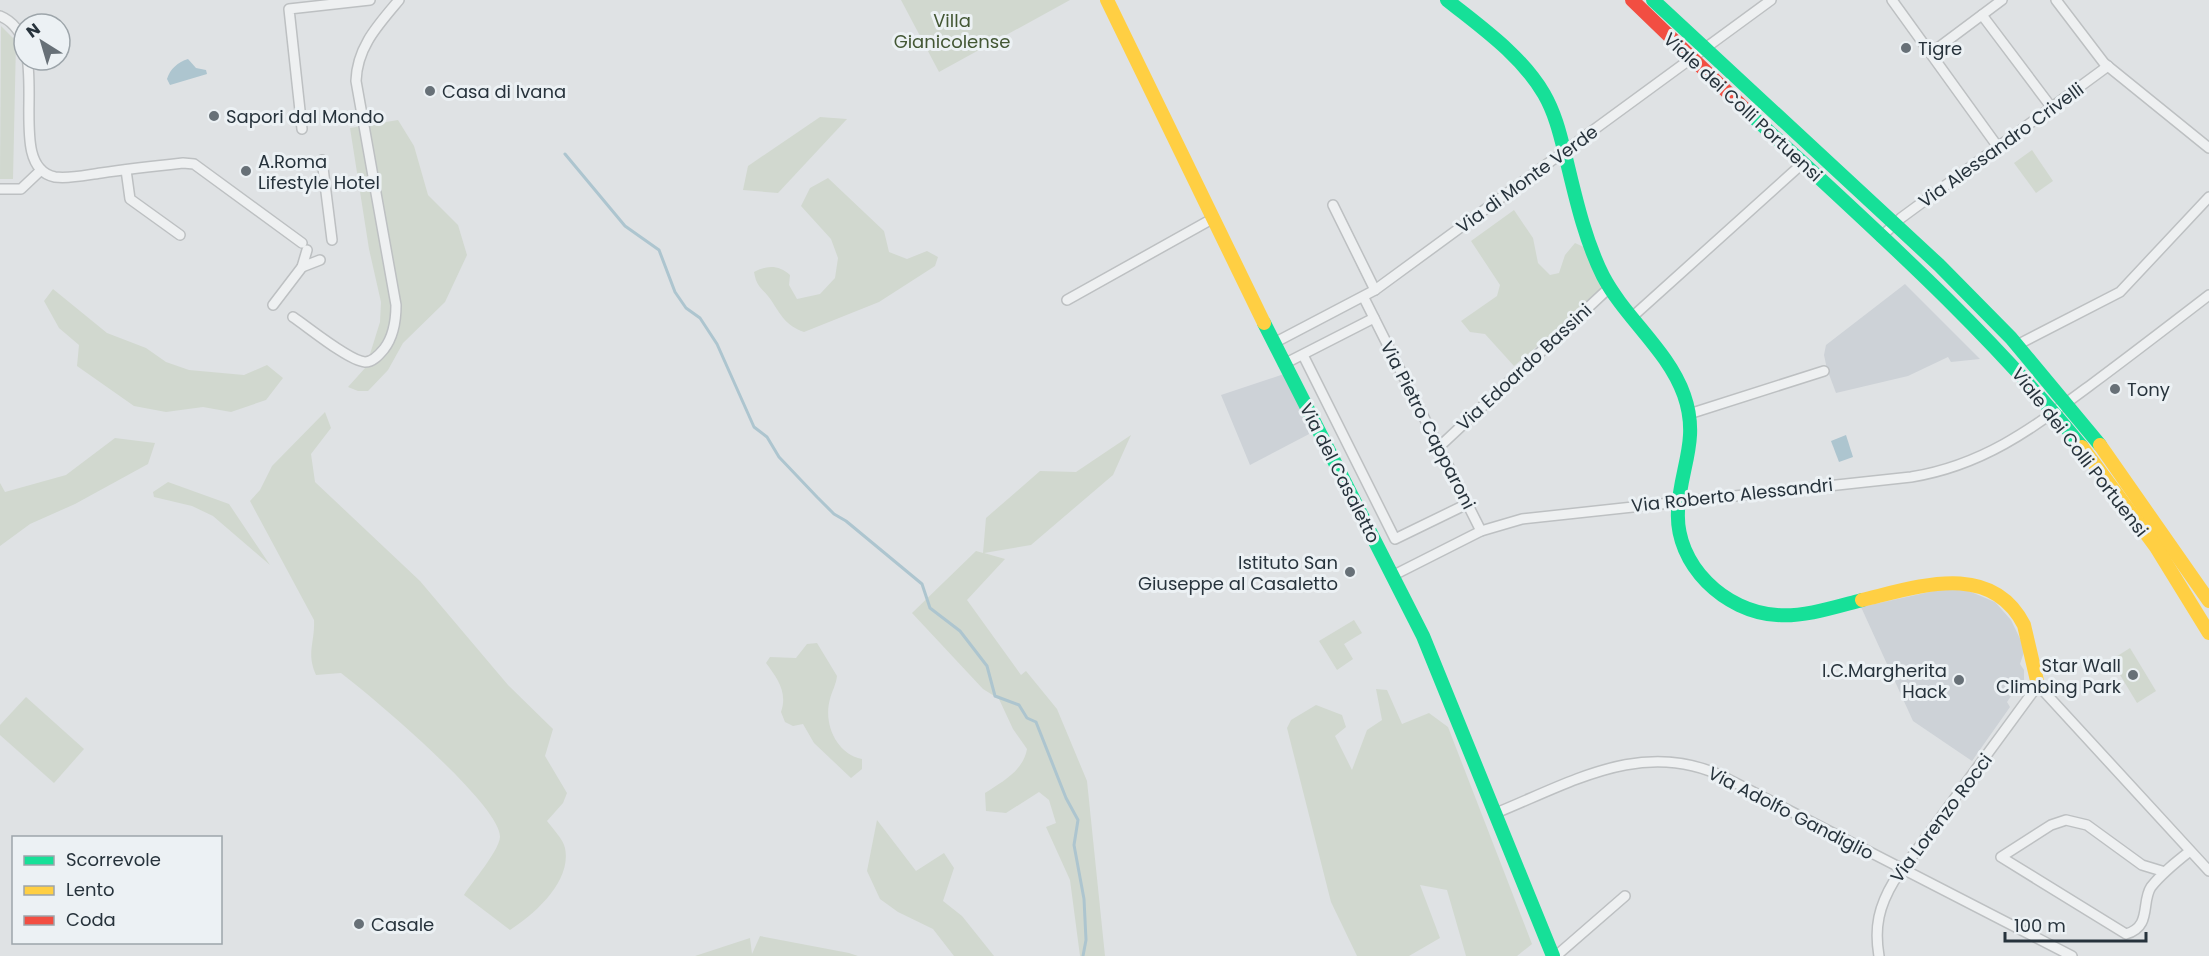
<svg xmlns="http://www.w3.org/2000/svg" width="2209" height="956" font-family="Poppins,sans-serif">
<rect width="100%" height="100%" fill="#dfe2e4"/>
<g fill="#cdd2d7">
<path d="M1905,284L1980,359L1951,362L1948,357L1908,376L1836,393L1827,369L1824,355L1826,345Z"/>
<path d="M1284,374L1313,432L1250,465L1221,395Z"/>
<path d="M1943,589H1964L1995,602L2011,620L2025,649L2020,664L2024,670V690L2013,693L2007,702L2010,707L1972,761L1913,721L1861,607Z"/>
</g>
<g fill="#d1d8cf">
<path d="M901,0H1070L939,72Z"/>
<path d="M1,26L16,41L13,179H0Z"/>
<path d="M820,117L847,119L778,193L743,190L748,166Z"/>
<path d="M398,120L414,146L428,195L458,225L467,255L445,302L403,343L388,370L368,391H358L348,387L366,367L380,322L381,302L369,249L350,128Z"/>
<path d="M2032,150L2053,181L2036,193L2014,163Z"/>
<path d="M828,178L884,231L889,252L907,259L927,251L938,257L935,266L879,302L804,332C785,325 781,315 771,300C762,287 757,289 754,272C767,265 779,265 790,275L789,285L797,299L820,294L835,278L838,258L831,239L801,206L810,188Z"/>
<path d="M1514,210L1533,238L1538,263L1550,275L1559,273L1565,255L1575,243L1586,248L1601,286L1598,294L1514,366L1485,334L1470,332L1461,321L1497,296L1500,285L1471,241Z"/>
<path d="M53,289L107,333L146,348L166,362L189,370L244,375L267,365L283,378L266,400L231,412L203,407L166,412L134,406L77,366L79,345L59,328L44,301Z"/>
<path d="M325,412L331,428L311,454L315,482L420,581L508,685L553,729L545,756L567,793L563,803L547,821C553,829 563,839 565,848C572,881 535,914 510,930L464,895C472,882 499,851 500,837C501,805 370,695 341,673L316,675C306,653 315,643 314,620L250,501L260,490L272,466Z"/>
<path d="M1131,435L1113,475L1031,545L984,553L1005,559L967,600L1021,675L1026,671L1057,709L1087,781L1105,956H1080L1070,880L1046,827L1056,823L1049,800L1039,792L1006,813L986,811L985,793C1003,781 1023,771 1027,749L1013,729L999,699L983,689L912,613L976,551L983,553L986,518L1040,471L1076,472Z"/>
<path d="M115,438L155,443L148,464L75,504L30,524L0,546V483L5,492L66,475Z"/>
<path d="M168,482L229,504L270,565L213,516L192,506L154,497L153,492Z"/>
<path d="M1354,620L1362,633L1344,644L1353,659L1337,670L1319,641Z"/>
<path d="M817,643L837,676C836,685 832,691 830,699C823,723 836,754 862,759V769L851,778L814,743L803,724L793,726L785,722L781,712C788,692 777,678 766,663L770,657L796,658L807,644Z"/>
<path d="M2130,648L2156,691L2137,703L2111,660Z"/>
<path d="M1376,689L1387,690L1402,724L1429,713L1448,727L1532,944L1517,956H1466L1447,890L1420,885L1440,938L1409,956H1357L1331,902L1287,728L1291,720L1316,705L1342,715L1346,727L1335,736L1352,770L1367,730L1382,720Z"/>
<path d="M26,697L84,749L54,783L0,735V725Z"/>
<path d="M877,820L916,871L944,853L954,868L943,901L962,916L994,956H954L933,929L898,912L880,899L867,871Z"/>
<path d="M760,936L849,953L858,956H695L750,938L752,954Z"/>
</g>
<g fill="#adc5cf">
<path d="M188,59L196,68L206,70L207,74L170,85L167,79C170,69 178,62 188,59Z"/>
<path d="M1846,435L1853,457L1839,462L1831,441Z"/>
</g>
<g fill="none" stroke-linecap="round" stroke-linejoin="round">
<path stroke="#adc5cf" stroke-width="3" d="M565,154L625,226L659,250L675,292L686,308L700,318L717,344L754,427L767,437L779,457L817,497L834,514L846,521L922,584L930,608L960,631L987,666L995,696L1019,705L1027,718L1036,722L1066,798L1078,820L1074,845L1084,899L1086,940L1083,956"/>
<g stroke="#bdc0c2" stroke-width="12">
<g id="street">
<path d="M1892,0L1998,147"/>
<path d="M2056,0L2104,63L2209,148"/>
<path d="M1982,15L2052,108"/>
<path d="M0,16C59,40 0,166 55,177C70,179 86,175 101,173C128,169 155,166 183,163L194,164L302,243"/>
<path d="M1931,53L2002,0"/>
<path d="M302,129L289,9L370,0"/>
<path d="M322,160L332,240"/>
<path d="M126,170L130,199L180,235"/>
<path d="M0,189H21L40,171"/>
<path d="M1333,205L1375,290"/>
<path d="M1881,237L1901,218L2108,66"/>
<path d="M302,267L320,260"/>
<path d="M1364,298L1481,531"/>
<path d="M1067,300L1212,219"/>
<path d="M273,305L302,267L307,250"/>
<path d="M293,317C308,327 349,361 365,362C373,362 379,355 384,349C394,336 396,321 396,305L356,81C357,47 378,25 399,0"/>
<path d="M1631,318L1803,163"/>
<path d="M1274,343L1375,290L1771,0"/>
<path d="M2017,345L2120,292L2209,197"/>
<path d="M1303,355L1395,539L1467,504"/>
<path d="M1284,364L1374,318"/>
<path d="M1689,414L1824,371"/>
<path d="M1439,447L1609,288"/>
<path d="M1392,576L1481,531L1522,519L1911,477C1985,465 2034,427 2092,384C2131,355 2170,325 2209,295"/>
<path d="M1496,813C1572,782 1645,737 1726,778L2072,956"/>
<path d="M2165,872L2142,865L2087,825L2066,820L2051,825L2001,857L2126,934C2152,927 2141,902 2151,887C2162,873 2176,862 2190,851"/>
<path d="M1556,956L1625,896"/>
<path d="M1879,956C1874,927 1879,906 1894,881L2038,685L2209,871"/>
</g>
</g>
<use href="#street" stroke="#eef0f1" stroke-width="9"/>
<g stroke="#16e098" stroke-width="14">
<path d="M1447,0C1482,28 1521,55 1544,94C1555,113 1560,134 1565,154C1575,195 1584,238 1603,276C1625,318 1668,350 1684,395C1700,440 1680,468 1678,511C1675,565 1725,612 1777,615C1805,617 1835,607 1862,600"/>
<path d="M1653,0L1939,265L2011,338L2100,445"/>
<path d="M1749,113C1864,220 1983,324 2082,447"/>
<path d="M1264,323L1423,636L1553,956"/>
</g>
<g stroke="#ffcf43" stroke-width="14">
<path d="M1107,0L1264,323"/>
<path d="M2100,445L2209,601"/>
<path d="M2082,447L2156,547L2209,633"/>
<path d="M1862,600C1917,587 1991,560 2024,625L2038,685"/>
</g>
<path stroke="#f24e42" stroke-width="14" d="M1632,0L1749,113"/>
</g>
<g fill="#677077" stroke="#ecf1f4" stroke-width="2">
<circle cx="1906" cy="48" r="6"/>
<circle cx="430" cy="91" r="6"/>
<circle cx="214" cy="116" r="6"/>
<circle cx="246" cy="171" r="6"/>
<circle cx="2115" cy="389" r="6"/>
<circle cx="1350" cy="572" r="6"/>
<circle cx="2133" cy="675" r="6"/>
<circle cx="1959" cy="680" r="6"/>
<circle cx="359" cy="924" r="6"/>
</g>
<g text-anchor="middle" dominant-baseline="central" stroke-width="6" stroke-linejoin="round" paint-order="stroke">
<g font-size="18" fill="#435734" stroke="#ecf1f4">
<text x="952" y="20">Villa<tspan x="952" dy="21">Gianicolense</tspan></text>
</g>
<g font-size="18" fill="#27333c" stroke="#ecf1f4" text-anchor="start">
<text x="1918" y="48">Tigre</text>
<text x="442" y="91">Casa di Ivana</text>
<text x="226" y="116">Sapori dal Mondo</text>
<text x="258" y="161">A.Roma<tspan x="258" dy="21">Lifestyle Hotel</tspan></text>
<text x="2127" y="389">Tony</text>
<text x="1338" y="562" text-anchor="end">Istituto San<tspan x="1338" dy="21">Giuseppe al Casaletto</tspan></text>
<text x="2121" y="665" text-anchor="end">Star Wall<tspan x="2121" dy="21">Climbing Park</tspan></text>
<text x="1947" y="670" text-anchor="end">I.C.Margherita<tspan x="1947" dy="21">Hack</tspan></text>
<text x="371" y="924">Casale</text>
</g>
<g font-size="18" fill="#27333c" stroke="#ecf1f4">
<text transform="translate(1743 107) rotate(43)">Viale dei Colli Portuensi</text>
<text transform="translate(2001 145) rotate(-36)">Via Alessandro Crivelli</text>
<text transform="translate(1527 179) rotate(-36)">Via di Monte Verde</text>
<text transform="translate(1524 367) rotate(-43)">Via Edoardo Bassini</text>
<text transform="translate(1428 425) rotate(63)">Via Pietro Capparoni</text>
<text transform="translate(2080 452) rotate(52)">Viale dei Colli Portuensi</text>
<text transform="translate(1340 473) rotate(63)">Via del Casaletto</text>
<text transform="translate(1732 495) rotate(-6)">Via Roberto Alessandri</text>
<text transform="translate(1791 813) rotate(27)">Via Adolfo Gandiglio</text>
<text transform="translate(1941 818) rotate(-53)">Via Lorenzo Rocci</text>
</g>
</g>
<rect x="12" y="836" width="210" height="108" fill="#ecf1f4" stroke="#9da5aa" stroke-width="1.5"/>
<rect x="24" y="856" width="30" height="9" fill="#16e098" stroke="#9da5aa" stroke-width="1.5"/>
<text x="66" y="866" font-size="18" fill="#27333c">Scorrevole</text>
<rect x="24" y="886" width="30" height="9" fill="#ffcf43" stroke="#9da5aa" stroke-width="1.5"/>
<text x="66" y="896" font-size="18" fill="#27333c">Lento</text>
<rect x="24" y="916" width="30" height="9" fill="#f24e42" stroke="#9da5aa" stroke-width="1.5"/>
<text x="66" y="926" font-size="18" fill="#27333c">Coda</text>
<g transform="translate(42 42) rotate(323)"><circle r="28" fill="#ecf1f4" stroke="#9da5aa" stroke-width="1.5"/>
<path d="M0-4.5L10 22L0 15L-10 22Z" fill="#677077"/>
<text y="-9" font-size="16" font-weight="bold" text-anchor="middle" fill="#27333c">N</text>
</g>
<path d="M2005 932v9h141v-9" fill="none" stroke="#27333c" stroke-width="3"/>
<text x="2014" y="932" font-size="18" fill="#27333c" stroke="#ecf1f4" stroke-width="4.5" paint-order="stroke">100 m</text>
</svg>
